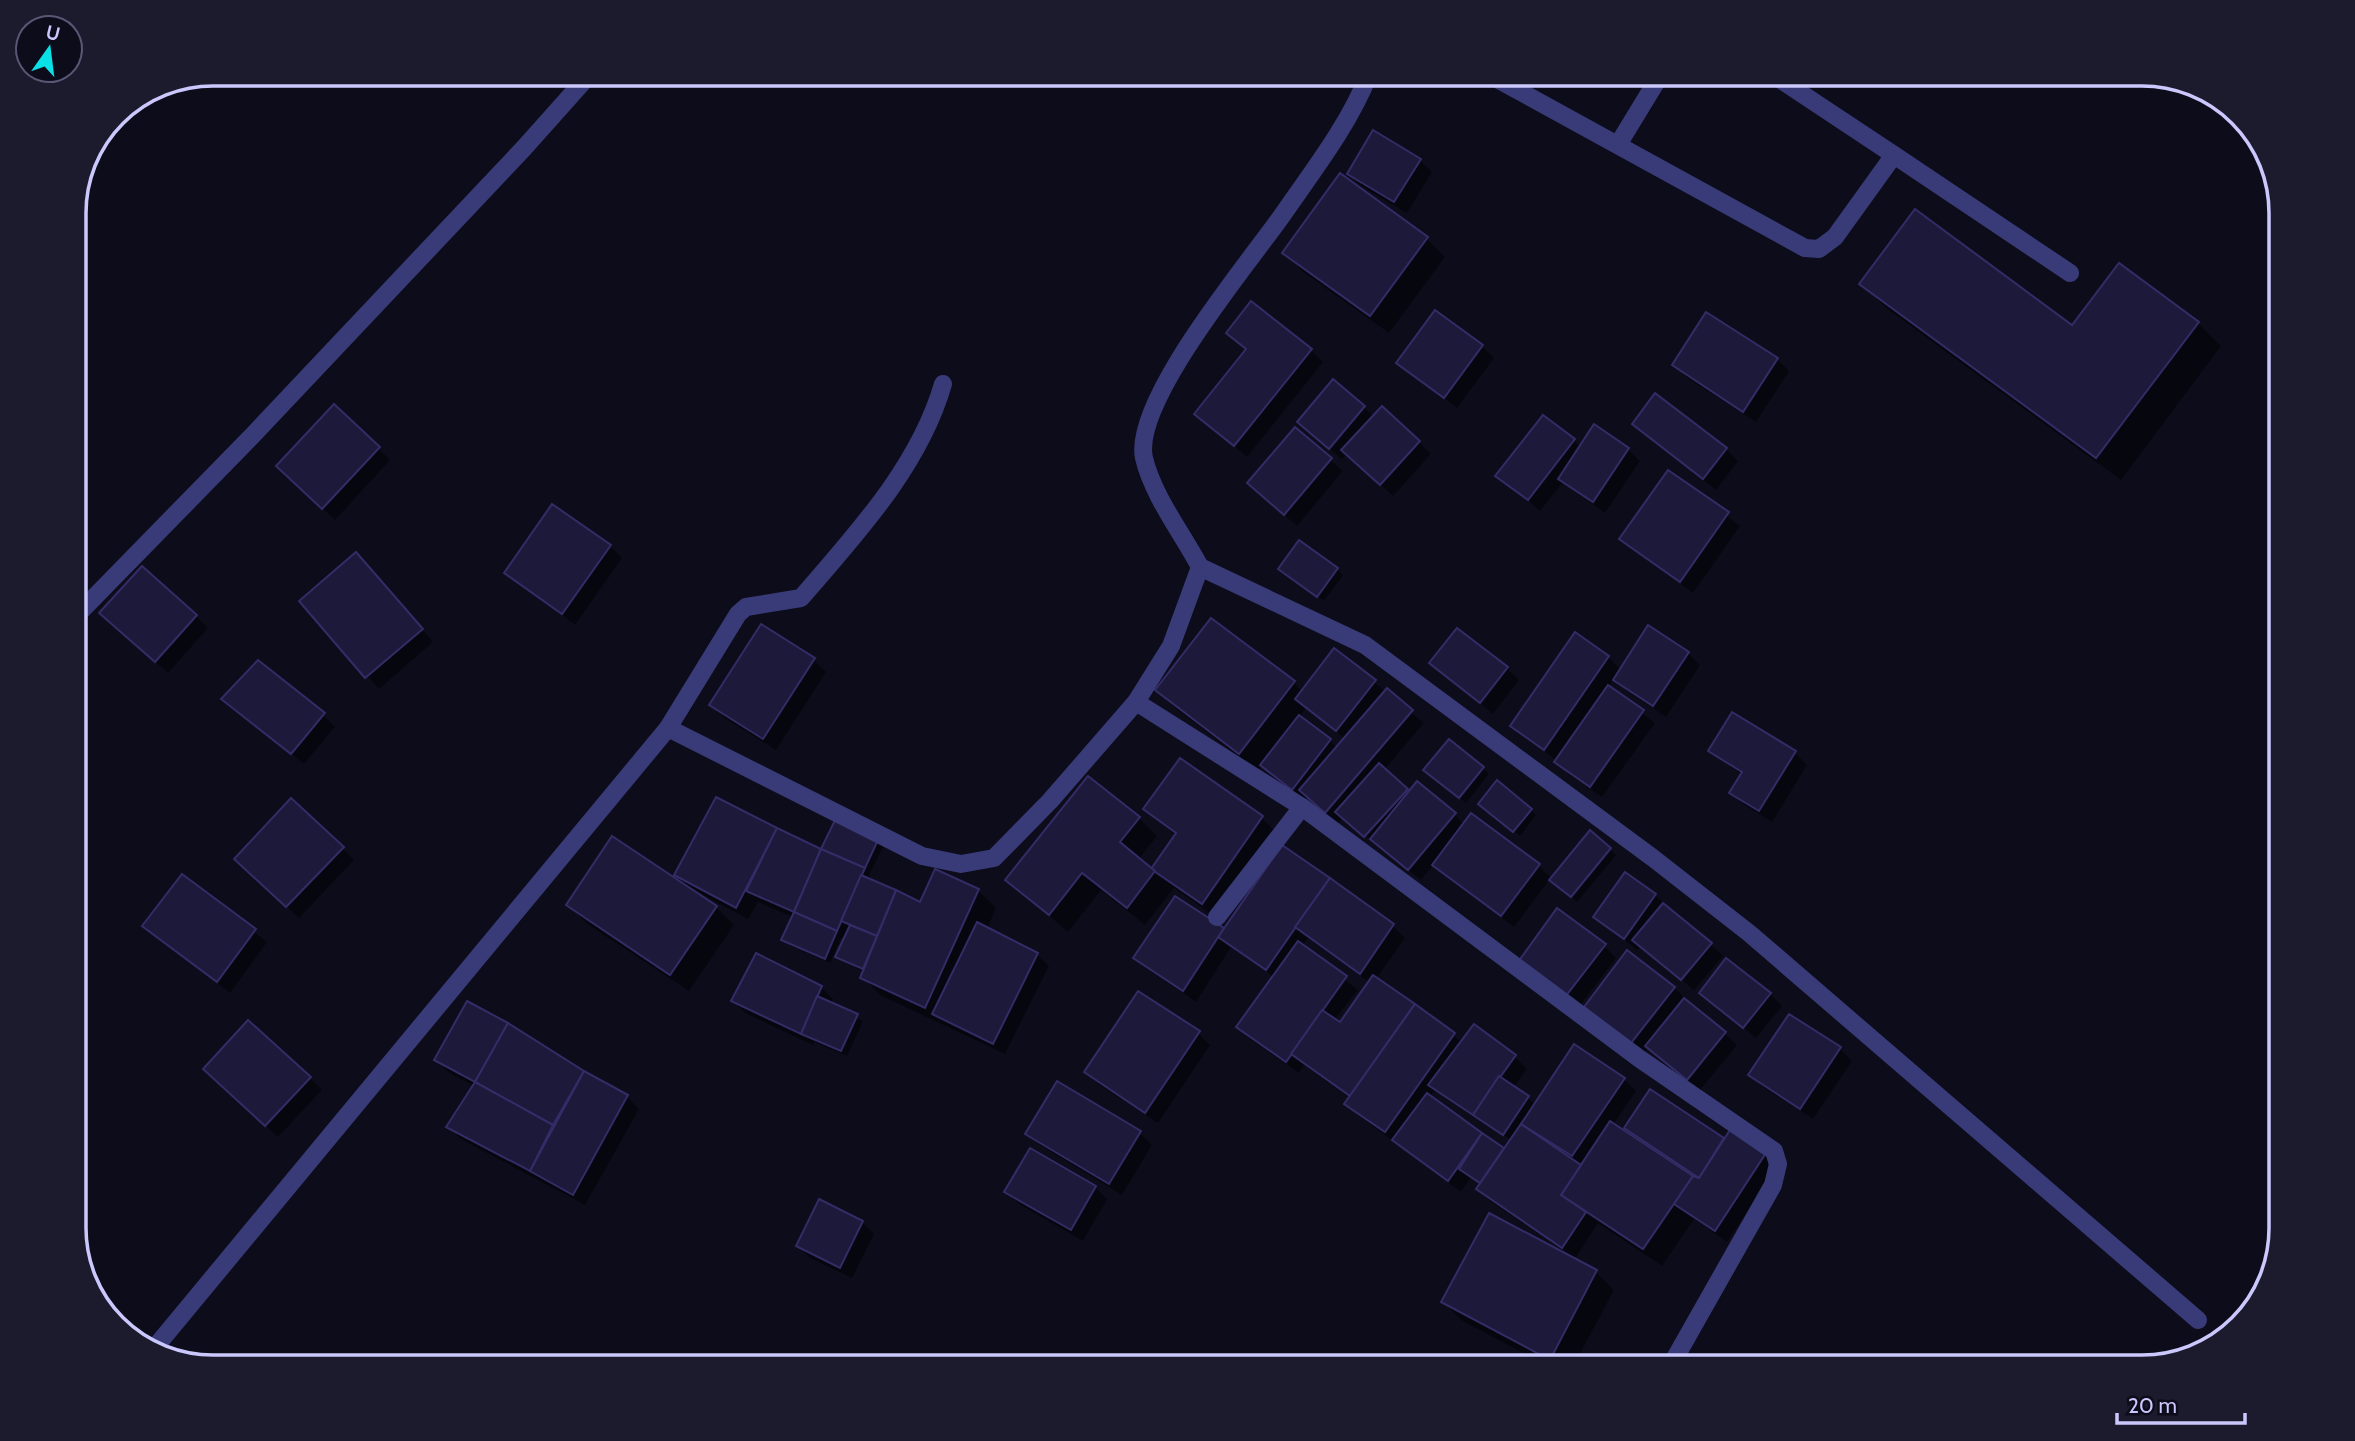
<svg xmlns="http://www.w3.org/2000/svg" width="2355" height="1441" font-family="Cabin,sans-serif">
<rect width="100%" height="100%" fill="#0d0c1b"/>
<g fill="#0007" fill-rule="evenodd">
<path d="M1420,160L1432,172L1407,213L1361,186L1349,174Z"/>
<path d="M1427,239L1445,257L1389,333L1302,271L1284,253Z"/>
<path d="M1862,284L2073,327L2198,323L2221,346L2121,480L1885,307Z"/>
<path d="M1228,333L1311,350L1323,362L1247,457L1196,414L1247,351Z"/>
<path d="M1482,346L1494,358L1457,408L1398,362Z"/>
<path d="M1777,359L1789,371L1756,422L1686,377L1674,365Z"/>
<path d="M1364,407L1374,417L1419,442L1431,454L1393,496L1347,454L1342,459L1311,434Z"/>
<path d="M1634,424L1726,449L1738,461L1716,490Z"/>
<path d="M1295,429L1343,471L1297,526L1261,495Z"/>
<path d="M1574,440L1581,448L1628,449L1640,461L1605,513L1563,482L1540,511L1497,475Z"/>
<path d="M378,448L390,460L335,520L290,478Z"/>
<path d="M1668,472L1740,526L1693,593L1621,539Z"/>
<path d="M610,546L622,558L575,625L506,573Z"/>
<path d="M368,567L433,642L379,689L301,601Z"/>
<path d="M1337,569L1343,575L1324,601L1286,575Z"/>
<path d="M196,616L208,628L168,673L114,625Z"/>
<path d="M762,626L814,660L826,672L776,750L723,717L711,705Z"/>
<path d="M1335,650L1424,723L1384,770L1410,793L1454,814L1465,825L1539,866L1552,879L1590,833L1616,855L1577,902L1550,879L1514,927L1434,864L1421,880L1343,817L1338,823L1308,797L1305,801L1262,765L1258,771L1175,708L1157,690L1294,683L1303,692ZM1306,708L1345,739L1338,748L1299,717Z"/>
<path d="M1688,653L1700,665L1666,717L1627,691L1614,678L1608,687L1655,723L1602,797L1568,774L1557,761L1512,726L1608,657L1621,670Z"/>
<path d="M1431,663L1507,668L1519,680L1493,714Z"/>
<path d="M223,699L323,715L335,727L304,764Z"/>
<path d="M1449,741L1489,774L1466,803L1431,775Z"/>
<path d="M1710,751L1795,753L1807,765L1772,822L1743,804L1731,792L1742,775Z"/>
<path d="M1180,760L1262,818L1280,836L1220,920L1174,888L1145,925L1101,890L1068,932L1008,880L1139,818L1157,836L1138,860L1151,871L1176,836L1145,809Z"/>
<path d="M717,799L823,849L877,841L883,847L869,875L875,883L921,904L978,890L996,908L987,929L1037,954L1049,966L1005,1054L880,995L862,977L864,972L837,957L845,940L841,938L830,963L789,945L783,940L793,917L758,902L748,919L696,891L695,893L716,907L734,925L689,991L586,923L568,905L688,887L676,875Z"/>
<path d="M1486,809L1531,810L1536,815L1520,836Z"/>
<path d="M1283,847L1393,926L1405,938L1376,979L1462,1042L1474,1026L1515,1057L1527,1069L1513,1088L1535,1104L1624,1079L1636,1091L1613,1125L1636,1140L1626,1127L1650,1092L1725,1141L1765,1154L1777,1166L1727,1242L1694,1219L1662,1266L1598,1223L1574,1260L1596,1272L1614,1290L1573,1367H1530L1534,1359L1461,1320L1443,1302L1567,1253L1490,1201L1478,1189L1481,1184L1471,1177L1461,1192L1358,1115L1346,1103L1350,1098L1304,1065L1299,1073L1250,1039L1238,1027L1274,977L1231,947L1196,1002L1147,969L1135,957L1175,898L1224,930ZM1308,938L1370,983L1341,1025L1334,1020L1358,990L1302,946ZM1435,1090L1511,1140L1504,1150L1430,1097Z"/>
<path d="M342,848L354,860L299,918L248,871Z"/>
<path d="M1625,875L1655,895L1723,956L1694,990L1640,946L1637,950L1596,917Z"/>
<path d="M182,876L267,942L230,993L145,926Z"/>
<path d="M1604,946L1616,958L1578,1008L1532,974Z"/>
<path d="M821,987L833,999L831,1004L863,1021L847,1056L814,1042L813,1045L745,1013L733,1001Z"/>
<path d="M1674,988L1737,1045L1700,1090L1649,1047L1644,1053L1598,1019Z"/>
<path d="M1701,993L1770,994L1782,1006L1756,1038Z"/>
<path d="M468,1003L627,1097L639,1109L585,1205L461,1139L449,1127L474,1086L448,1072L436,1060ZM561,1108L565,1110L544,1147L542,1146Z"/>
<path d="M1198,1033L1210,1045L1158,1123L1098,1084L1086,1072Z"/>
<path d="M1840,1049L1852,1061L1813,1119L1763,1087L1751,1075Z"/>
<path d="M310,1078L322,1090L278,1137L218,1081Z"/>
<path d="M1139,1132L1152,1145L1122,1195L1040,1145L1028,1133Z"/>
<path d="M1031,1150L1095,1187L1107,1199L1083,1241L1019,1204L1006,1192Z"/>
<path d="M862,1222L874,1234L852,1278L810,1258L798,1245Z"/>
</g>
<g fill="#1d193b" stroke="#332c66" stroke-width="2">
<path d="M1373,130L1421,159L1394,202L1347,174Z"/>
<path d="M1340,173L1428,237L1370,316L1282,253Z"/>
<path d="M1915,209L2072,325L2119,263L2199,322L2096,458L1859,284Z"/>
<path d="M1251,301L1312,349L1234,446L1194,414L1246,349L1226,333Z"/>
<path d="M1435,310L1483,345L1444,398L1396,363Z"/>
<path d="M1706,312L1778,358L1743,412L1672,365Z"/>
<path d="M1333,379L1365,406L1329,449L1297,422Z"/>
<path d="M1655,393L1727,448L1703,479L1632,424Z"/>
<path d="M334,404L380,447L322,509L276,466Z"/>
<path d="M1382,406L1420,441L1380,485L1341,450Z"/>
<path d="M1543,415L1575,439L1528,500L1495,476Z"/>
<path d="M1594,424L1629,448L1593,502L1558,479Z"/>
<path d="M1295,427L1332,458L1284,515L1247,483Z"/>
<path d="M1668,470L1729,512L1680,582L1619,539Z"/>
<path d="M552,504L611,545L562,614L504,573Z"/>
<path d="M1299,540L1338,568L1317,597L1278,569Z"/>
<path d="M356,552L423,629L365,678L299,601Z"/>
<path d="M142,566L197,615L155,662L99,613Z"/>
<path d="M1211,618L1295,681L1239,754L1155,690Z"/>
<path d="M761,624L815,658L763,739L709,705Z"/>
<path d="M1648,625L1689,652L1653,706L1613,680Z"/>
<path d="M1457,628L1508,667L1480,703L1429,663Z"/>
<path d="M1575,632L1609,656L1544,750L1510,726Z"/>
<path d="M1334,648L1376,680L1336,731L1295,699Z"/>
<path d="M258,660L325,713L291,754L221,699Z"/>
<path d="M1608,685L1644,710L1590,787L1554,762Z"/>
<path d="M1387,688L1413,710L1325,813L1299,790Z"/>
<path d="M1732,712L1796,751L1759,811L1729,793L1742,772L1708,751Z"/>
<path d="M1299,715L1331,739L1292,790L1260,765Z"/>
<path d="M1449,739L1484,767L1459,798L1423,770Z"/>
<path d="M1180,758L1263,816L1202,904L1151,869L1176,833L1143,809Z"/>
<path d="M1379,763L1408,789L1364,837L1335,812Z"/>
<path d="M1088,776L1140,817L1120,842L1155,871L1127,908L1082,873L1049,915L1005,880Z"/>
<path d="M1497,780L1532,809L1513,832L1478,804Z"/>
<path d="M1417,781L1456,813L1408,870L1370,839Z"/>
<path d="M716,797L777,828L736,908L674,875Z"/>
<path d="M291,798L344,847L286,907L234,859Z"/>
<path d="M1471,813L1540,864L1501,916L1432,865Z"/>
<path d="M836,818L878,840L865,868L821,849Z"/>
<path d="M777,828L821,849L794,912L746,891Z"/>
<path d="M1590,830L1611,848L1571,897L1549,880Z"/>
<path d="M612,836L717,906L670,975L566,905Z"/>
<path d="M1282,845L1330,878L1266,970L1218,937Z"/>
<path d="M821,849L865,868L837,931L794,912Z"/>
<path d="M935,869L979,889L925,1008L860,978L896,890L920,902Z"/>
<path d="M1625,872L1656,894L1624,939L1593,917Z"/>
<path d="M182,874L256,929L217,982L142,926Z"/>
<path d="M861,875L896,890L877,936L841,921Z"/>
<path d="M1330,878L1394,924L1360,974L1295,927Z"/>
<path d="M1175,896L1224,928L1183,991L1133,958Z"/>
<path d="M1663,903L1712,943L1681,980L1632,940Z"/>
<path d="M1557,908L1606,944L1565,997L1518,962Z"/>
<path d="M794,912L837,931L825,959L781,940Z"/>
<path d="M977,922L1038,953L993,1044L932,1014Z"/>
<path d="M850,925L877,936L863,969L835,957Z"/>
<path d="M1298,941L1347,976L1286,1062L1236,1027Z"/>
<path d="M1627,950L1675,987L1631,1043L1584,1007Z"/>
<path d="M756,953L822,986L801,1034L731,1001Z"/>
<path d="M1726,958L1771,993L1743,1028L1699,993Z"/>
<path d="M1373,975L1415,1004L1350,1096L1291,1054L1322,1010L1340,1022Z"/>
<path d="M1138,991L1200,1031L1145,1113L1084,1072Z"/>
<path d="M817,996L858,1014L841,1051L801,1034Z"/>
<path d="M1684,998L1726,1032L1687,1080L1645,1046Z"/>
<path d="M467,1001L508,1023L475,1082L434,1060Z"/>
<path d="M1415,1004L1455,1033L1385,1132L1344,1104Z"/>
<path d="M1789,1014L1841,1047L1800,1109L1748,1075Z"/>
<path d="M248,1020L311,1077L265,1126L203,1069Z"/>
<path d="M508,1023L584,1071L553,1125L475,1082Z"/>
<path d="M1474,1024L1516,1055L1473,1115L1428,1085Z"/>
<path d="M1574,1044L1625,1078L1572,1156L1521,1124Z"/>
<path d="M584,1071L628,1095L573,1195L530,1171Z"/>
<path d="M1499,1076L1529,1096L1503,1135L1473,1115Z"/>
<path d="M1057,1081L1141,1131L1109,1184L1025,1134Z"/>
<path d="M475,1082L553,1125L530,1171L446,1127Z"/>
<path d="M1650,1089L1724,1138L1699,1178L1624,1128Z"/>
<path d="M1427,1093L1482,1133L1448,1181L1392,1140Z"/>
<path d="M1610,1121L1693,1176L1643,1249L1561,1195Z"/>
<path d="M1521,1124L1581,1165L1561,1195L1586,1212L1562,1248L1476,1189Z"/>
<path d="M1730,1130L1766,1153L1715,1231L1674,1204L1693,1176L1699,1178Z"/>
<path d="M1482,1133L1504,1148L1480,1183L1459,1169Z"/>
<path d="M1030,1148L1096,1186L1071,1230L1004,1192Z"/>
<path d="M819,1199L863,1221L840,1268L796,1246Z"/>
<path d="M1489,1213L1597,1270L1550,1360L1441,1302Z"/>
<path d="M1534,1355L1550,1360L1564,1367H1528Z"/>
</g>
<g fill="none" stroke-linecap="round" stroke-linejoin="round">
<g stroke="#393b78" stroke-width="18">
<path d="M1488,74L1805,248L1819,249L1835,237L1894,155L1772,74"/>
<path d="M1619,143L1661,74"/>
<path d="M1894,155L2070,273"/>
<path d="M1200,567L1365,645L1653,858L1749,933L2198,1320"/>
<path d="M74,618L252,436L524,148L590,74"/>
<path d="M1136,702L1302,807L1640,1059L1774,1151L1778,1164L1773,1185L1670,1367"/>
<path d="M668,728L738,614L746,607L801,598C856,534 919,467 943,384"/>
<path d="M1217,917L1302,807"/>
<path d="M152,1351L668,728L922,856L961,864L994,858L1050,801L1136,702L1171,646L1200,567C1182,533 1153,496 1144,458C1132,402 1247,265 1281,217C1312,172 1349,125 1369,74"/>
</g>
</g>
<path d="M0 0H2355V1441H0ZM213 86H2142A127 127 0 0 1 2269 213V1228A127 127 0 0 1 2142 1355H213A127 127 0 0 1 86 1228V213A127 127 0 0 1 213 86Z" fill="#1c1b2d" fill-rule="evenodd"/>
<path fill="none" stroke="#cbc8fd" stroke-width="3.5" d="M213 86H2142A127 127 0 0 1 2269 213V1228A127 127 0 0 1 2142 1355H213A127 127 0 0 1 86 1228V213A127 127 0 0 1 213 86Z"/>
<g transform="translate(49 49) rotate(14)"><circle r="33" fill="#0d0c1b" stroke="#595775" stroke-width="2"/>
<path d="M0-5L12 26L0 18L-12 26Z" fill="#0ae1e7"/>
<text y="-10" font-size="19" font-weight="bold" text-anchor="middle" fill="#cbc8fd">U</text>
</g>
<path d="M2117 1413v10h128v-10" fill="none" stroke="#cbc8fd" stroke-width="3.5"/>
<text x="2128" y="1413" font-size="21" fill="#cbc8fd" stroke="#0d0c1b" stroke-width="5" paint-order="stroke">20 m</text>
</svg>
